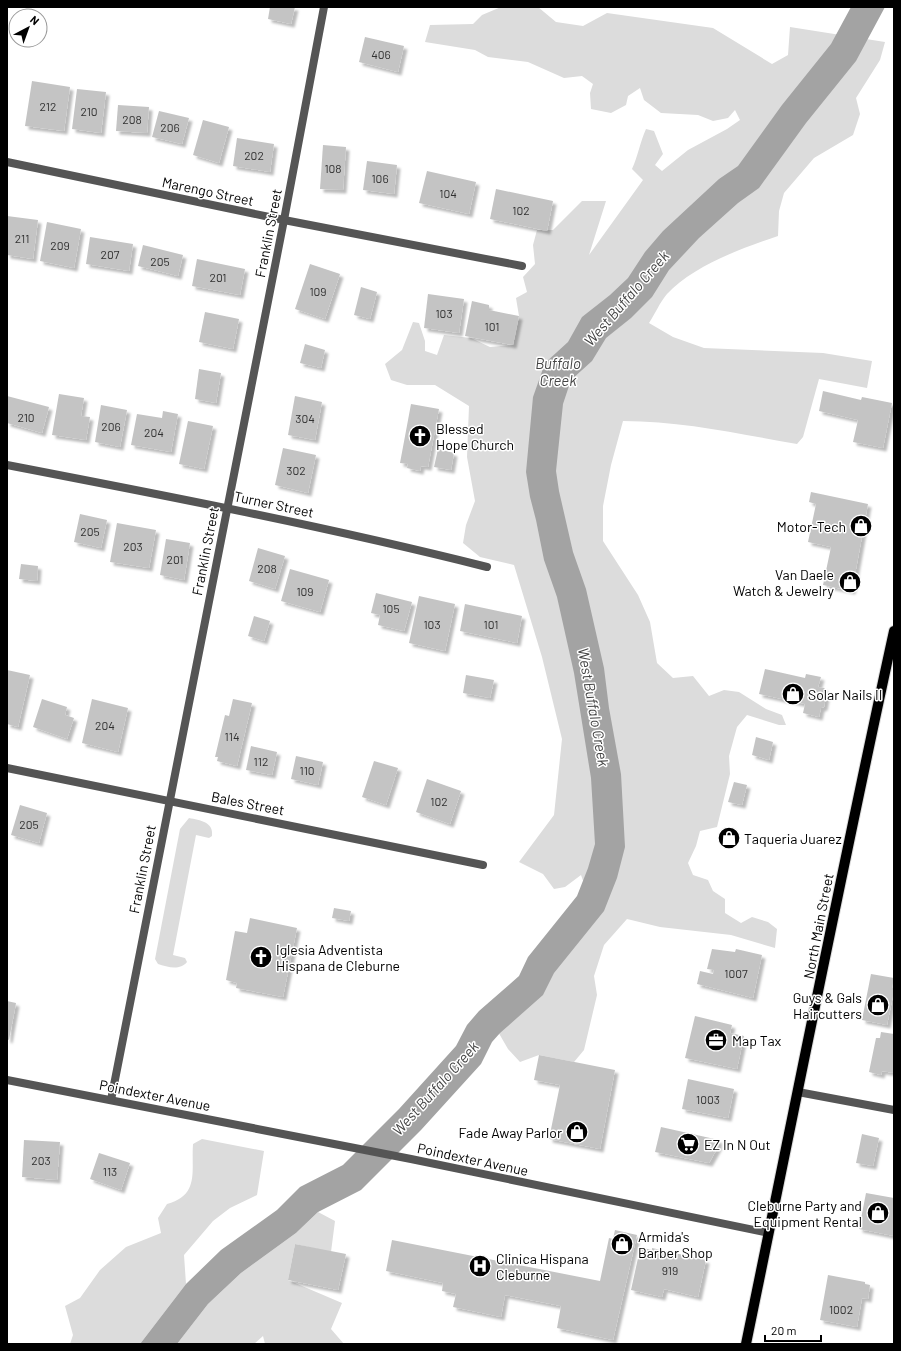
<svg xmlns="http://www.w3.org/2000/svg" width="901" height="1351" font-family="Barlow,sans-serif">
<defs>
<filter id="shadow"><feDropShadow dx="3.5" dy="3.5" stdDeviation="1" flood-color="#0004"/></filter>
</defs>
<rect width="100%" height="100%" fill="#fff"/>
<g fill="#dcdcdc">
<path d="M501,7H538L556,22L583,26L607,13L713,28L772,64L788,55L790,27L885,42L880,60L856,98L860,114L853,135L814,158L784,193L779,211L778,236C742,248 693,266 667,294C660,302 655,314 649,323L673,337L704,348L823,353L872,361L867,388L819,379L803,437L797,444C739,434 682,421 623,421L611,465L603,506V541L638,595L650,622L657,663L673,678L693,676L709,696L724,690L739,692L766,709L782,715L786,725H779L747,715L737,727L729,756L730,774L717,827L700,831L696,846L688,863L693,875L708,880L713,891L725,899V913L741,923L752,917L768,922L777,929L775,948L731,935L660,927L627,919L604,945L594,976L597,995L584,1050L574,1062L539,1055L520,1062L508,1049L497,1030L586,889L581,875L565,887L554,889L543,874L519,862L554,815L562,739L542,657L514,565L480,557L463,543L466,525L475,501L467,457L469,406L435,385H407L391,380L385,364L402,350L413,322L419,323L425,341V351L437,355L444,335L471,338L490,347L513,345L519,316L516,298L527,292L523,277L535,264L533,245L537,230H553L582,201H606L589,255L643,180L632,169C638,156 640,142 646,129L654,131L663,154L655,165L662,171L688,150L727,129L740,120L735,110L728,118L713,121L698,115L661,113L644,100L640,88L628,96L626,105L611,113L591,109L590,93L593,84L582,76L564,78L528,62L488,57L475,50L425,42L430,25L473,24L482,15Z"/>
<path d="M189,818C200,820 214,822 212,836L209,838L196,835L173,955L185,958L187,962C180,971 167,967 158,964L155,959L180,829Z"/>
<path d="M202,1139L264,1151L257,1195L230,1208L213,1221L184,1255L186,1284L140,1344H70L73,1335L65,1306L80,1298L100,1270L126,1247L161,1233L158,1218L167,1204C200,1195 191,1171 193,1144Z"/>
<path d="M318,1212L335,1221L331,1252L295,1244L288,1280L342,1303L331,1329L344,1344H265L263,1336L254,1344H177L208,1304L241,1273L296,1233Z"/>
</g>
<path fill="#a3a3a3" d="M851,7H885L856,61L806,123L759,188L738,203L699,238L669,270L652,297L631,318L606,338L592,361L571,380L563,404L556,471L559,491L573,552L586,589L604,668L609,708L621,774L625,847L617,878L604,911L554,973L543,995L500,1033L492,1042L481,1064L421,1130L361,1190L318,1212L296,1233L241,1273L208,1304L177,1344H140L186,1284L221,1250L277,1210L300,1187L343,1165L399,1109L456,1046L467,1025L479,1011L519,976L528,957L577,896L588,868L595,844L591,778L574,673L557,597L544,560L536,520L530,497L526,472L533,397L545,363L568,342L582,317L610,295L628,278L645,252L663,231L719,179L738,166L782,105L831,44Z"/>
<g fill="#c4c4c4" filter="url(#shadow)">
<path d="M270,7H295L291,24L268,19Z"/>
<path d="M365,37L404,46L398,72L359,62Z"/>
<path d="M32,81L70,87L64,131L25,126Z"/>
<path d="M77,89L106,92L101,133L72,129Z"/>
<path d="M118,105L149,107L147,133L116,131Z"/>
<path d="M159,111L189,118L182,144L152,137Z"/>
<path d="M203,120L229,127L219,163L193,155Z"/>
<path d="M237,138L274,144L270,172L233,166Z"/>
<path d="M323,145L346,147L343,190L320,189Z"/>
<path d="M367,161L397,165L394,194L363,190Z"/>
<path d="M427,171L476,182L469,214L419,203Z"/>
<path d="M496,189L553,201L547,231L490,219Z"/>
<path d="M7,216L38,220L33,259L7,255Z"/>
<path d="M47,222L81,229L74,268L40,261Z"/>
<path d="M90,237L133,244L129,271L86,264Z"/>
<path d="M143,245L183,255L178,276L138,266Z"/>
<path d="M197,259L245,269L240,295L192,286Z"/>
<path d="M310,264L340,274L325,319L295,309Z"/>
<path d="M361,287L377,292L370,319L354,315Z"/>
<path d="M428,294L464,299L459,333L424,328Z"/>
<path d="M472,301L489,305V310L519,316L513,345L465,336Z"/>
<path d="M205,312L239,319L233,349L199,342Z"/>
<path d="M305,344L325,350L321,368L300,363Z"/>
<path d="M199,369L221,373L216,403L195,399Z"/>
<path d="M823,391L861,400L862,397L892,403L883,448L853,442L858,420L819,411Z"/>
<path d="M59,394L84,398L81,416L90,417L86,440L52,435Z"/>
<path d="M7,396L49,407L42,433L7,423Z"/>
<path d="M295,396L322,402L315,440L288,435Z"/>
<path d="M411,404L439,409L428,467L421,466L420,471L407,468L408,464L400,463Z"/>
<path d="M101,405L127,410L120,447L95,442Z"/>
<path d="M163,411L178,414L171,452L131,445L137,414L162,418Z"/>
<path d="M188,421L213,426L204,469L179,464Z"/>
<path d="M283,448L316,455L308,493L275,485Z"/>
<path d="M438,449L454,453L451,470L434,467Z"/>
<path d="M811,492L868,504L852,591L823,585L831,547L808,542L816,504L809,502Z"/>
<path d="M80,514L107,520L101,548L74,542Z"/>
<path d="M117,523L156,530L149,568L110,562Z"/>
<path d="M166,539L190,543L184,580L160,575Z"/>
<path d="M258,548L285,556L275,589L249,581Z"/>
<path d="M21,564L38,566L37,581L19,579Z"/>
<path d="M290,569L329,580L320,612L281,601Z"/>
<path d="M376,593L412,602L404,631L378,625L380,615L371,613Z"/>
<path d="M419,596L455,604L445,651L409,643Z"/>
<path d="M465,604L522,616L517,643L460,631Z"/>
<path d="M254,616L270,621L264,641L248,636Z"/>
<path d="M765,669L805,678L806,674L821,677L818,687L825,688L824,690L827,691L824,707L821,708L819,717L803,713L805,704L759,694Z"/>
<path d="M7,670L30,675L18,727L7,724Z"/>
<path d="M466,675L494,680L490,698L463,693Z"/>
<path d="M42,699L67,707L65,715L74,718L67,739L33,727Z"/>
<path d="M92,699L128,708L118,752L82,743Z"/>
<path d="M233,699L252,703L237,766L217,761L218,757H215L225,715L229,716Z"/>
<path d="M756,737L773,742L769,760L752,755Z"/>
<path d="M251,746L277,752L272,775L246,770Z"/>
<path d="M296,756L323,762L318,785L291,779Z"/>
<path d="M374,761L398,768L386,805L362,797Z"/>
<path d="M427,779L461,791L450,824L416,812Z"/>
<path d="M734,782L747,785L742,805L728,802Z"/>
<path d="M20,805L47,813L39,843L11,835Z"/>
<path d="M334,908L351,911L349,921L332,918Z"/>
<path d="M250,918L297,928L283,997L236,988L237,983L226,980L235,931L247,933Z"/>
<path d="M712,949L735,952L736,949L762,955L753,998L697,984L700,971L713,974L714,970L707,969Z"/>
<path d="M871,974L894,978L892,988H894V991L887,1025L862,1020Z"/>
<path d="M7,1001L16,1003L9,1040L7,1039Z"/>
<path d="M695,1016L732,1025L730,1033L744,1036L737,1069L685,1058Z"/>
<path d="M881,1032L894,1034V1073L882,1071L881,1075L869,1072L876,1038H880Z"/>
<path d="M539,1055L615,1070L600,1149L549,1139L560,1085L534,1080Z"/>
<path d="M688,1079L734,1089L728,1118L682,1109Z"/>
<path d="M661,1127L719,1140L718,1147L709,1163L655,1152Z"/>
<path d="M862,1134L879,1138L873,1166L856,1163Z"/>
<path d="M24,1140L60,1142L57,1180L22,1177Z"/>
<path d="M99,1153L130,1163L121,1190L90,1179Z"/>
<path d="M866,1193L894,1198V1236L859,1229Z"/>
<path d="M615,1230L637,1235L613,1340L557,1328L561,1306L505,1295L501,1317L453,1307L456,1294L442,1291L443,1283L386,1271L392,1240L600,1281L609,1238L613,1239Z"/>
<path d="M295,1244L346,1254L338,1290L288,1280Z"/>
<path d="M643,1248L652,1250V1248L706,1260L698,1297L664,1289L662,1297L631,1290L640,1249Z"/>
<path d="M828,1275L865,1282V1284L870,1285L868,1299L862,1298L857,1327L820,1320Z"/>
</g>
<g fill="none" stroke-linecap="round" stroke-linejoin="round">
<g stroke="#dbdbdb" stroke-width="12">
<path id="primary" d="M746,1344C795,1106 842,868 894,631"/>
</g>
<g stroke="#555" stroke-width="8">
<path d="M7,162L284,220L522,266"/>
<path d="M7,465C168,496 328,527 487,567"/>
<path d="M7,768L483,865"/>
<path d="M7,1080L411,1159L769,1233"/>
<path d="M798,1092L894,1110"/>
<path d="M111,1100L284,220L324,7"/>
</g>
<use href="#primary" stroke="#000" stroke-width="10"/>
</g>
<defs>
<g id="church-disc" transform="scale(1.15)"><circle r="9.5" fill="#000" stroke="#fff"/><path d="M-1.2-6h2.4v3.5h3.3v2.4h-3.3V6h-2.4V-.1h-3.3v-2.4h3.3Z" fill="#fff"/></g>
<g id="shop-disc" transform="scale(1.15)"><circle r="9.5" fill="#000" stroke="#fff"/><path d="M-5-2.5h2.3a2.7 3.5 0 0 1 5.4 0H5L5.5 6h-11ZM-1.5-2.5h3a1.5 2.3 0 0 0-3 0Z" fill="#fff"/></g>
<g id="office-disc" transform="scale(1.15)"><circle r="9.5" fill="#000" stroke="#fff"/><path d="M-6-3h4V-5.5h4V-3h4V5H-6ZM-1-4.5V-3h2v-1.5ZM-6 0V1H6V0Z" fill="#fff"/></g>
<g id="supermarket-disc" transform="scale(1.15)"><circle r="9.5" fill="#000" stroke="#fff"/><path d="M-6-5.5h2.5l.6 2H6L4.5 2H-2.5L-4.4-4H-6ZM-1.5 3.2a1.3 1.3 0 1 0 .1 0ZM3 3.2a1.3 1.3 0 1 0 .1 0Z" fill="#fff"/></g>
<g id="hospital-disc" transform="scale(1.15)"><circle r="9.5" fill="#000" stroke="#fff"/><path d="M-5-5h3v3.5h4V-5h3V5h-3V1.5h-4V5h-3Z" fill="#fff"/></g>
</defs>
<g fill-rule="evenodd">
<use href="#church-disc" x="420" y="436"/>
<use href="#shop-disc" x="861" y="526"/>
<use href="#shop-disc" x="850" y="582"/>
<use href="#shop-disc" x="793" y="694"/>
<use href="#shop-disc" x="729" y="838"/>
<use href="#church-disc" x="261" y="957"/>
<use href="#shop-disc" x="878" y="1005"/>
<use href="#office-disc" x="716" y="1040"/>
<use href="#shop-disc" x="577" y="1132"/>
<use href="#supermarket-disc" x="688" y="1144"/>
<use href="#shop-disc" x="878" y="1213"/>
<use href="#shop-disc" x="622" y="1244"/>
<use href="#hospital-disc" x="480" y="1266"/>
</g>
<g text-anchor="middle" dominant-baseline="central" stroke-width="3" stroke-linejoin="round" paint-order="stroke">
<g font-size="12" fill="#313131">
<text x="381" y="54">406</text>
<text x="48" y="106">212</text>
<text x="89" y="111">210</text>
<text x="132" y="119">208</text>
<text x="170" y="127">206</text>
<text x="254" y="155">202</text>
<text x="333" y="168">108</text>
<text x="380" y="178">106</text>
<text x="448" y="193">104</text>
<text x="521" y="210">102</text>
<text x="22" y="238">211</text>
<text x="60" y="245">209</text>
<text x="110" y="254">207</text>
<text x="160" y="261">205</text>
<text x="218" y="277">201</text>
<text x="318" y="291">109</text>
<text x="444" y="313">103</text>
<text x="492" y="326">101</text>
<text x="26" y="417">210</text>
<text x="305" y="418">304</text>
<text x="111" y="426">206</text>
<text x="154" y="432">204</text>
<text x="296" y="470">302</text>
<text x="90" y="531">205</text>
<text x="133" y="546">203</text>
<text x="175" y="559">201</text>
<text x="267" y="568">208</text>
<text x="305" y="591">109</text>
<text x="391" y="608">105</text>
<text x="432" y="624">103</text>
<text x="491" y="624">101</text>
<text x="105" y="725">204</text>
<text x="232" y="736">114</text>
<text x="261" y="761">112</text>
<text x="307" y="770">110</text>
<text x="439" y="801">102</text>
<text x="29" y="824">205</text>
<text x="736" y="973">1007</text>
<text x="708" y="1099">1003</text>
<text x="41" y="1160">203</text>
<text x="110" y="1171">113</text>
<text x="670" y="1270">919</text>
<text x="841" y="1309">1002</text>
</g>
<g font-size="14" fill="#000" stroke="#fff">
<text transform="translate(208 191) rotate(12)">Marengo Street</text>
<text transform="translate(268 233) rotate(-79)">Franklin Street</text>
<text transform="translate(274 504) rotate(12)">Turner Street</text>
<text transform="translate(205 551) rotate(-79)">Franklin Street</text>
<text transform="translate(248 803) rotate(11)">Bales Street</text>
<text transform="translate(142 869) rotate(-79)">Franklin Street</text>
<text transform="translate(818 926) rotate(-79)">North Main Street</text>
<text transform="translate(155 1095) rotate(11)">Poindexter Avenue</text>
<text transform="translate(473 1159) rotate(12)">Poindexter Avenue</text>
</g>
<g font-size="14" fill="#000" stroke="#fff" text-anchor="start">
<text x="436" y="428">Blessed<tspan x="436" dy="16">Hope Church</tspan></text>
<text x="846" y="526" text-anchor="end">Motor-Tech</text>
<text x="834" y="574" text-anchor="end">Van Daele<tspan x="834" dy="16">Watch &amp; Jewelry</tspan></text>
<text x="808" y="694">Solar Nails II</text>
<text x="744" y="838">Taqueria Juarez</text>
<text x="276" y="949">Iglesia Adventista<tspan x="276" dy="16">Hispana de Cleburne</tspan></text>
<text x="862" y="997" text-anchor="end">Guys &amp; Gals<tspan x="862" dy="16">Haircutters</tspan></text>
<text x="732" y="1040">Map Tax</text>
<text x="562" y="1132" text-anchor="end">Fade Away Parlor</text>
<text x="704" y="1144">EZ In N Out</text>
<text x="862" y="1205" text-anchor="end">Cleburne Party and<tspan x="862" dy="16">Equipment Rental</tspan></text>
<text x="638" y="1236">Armida's<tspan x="638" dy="16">Barber Shop</tspan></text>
<text x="496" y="1258">Clinica Hispana<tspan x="496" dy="16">Cleburne</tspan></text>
</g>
<g font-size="15" font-style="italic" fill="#444" stroke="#fff">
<text transform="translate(626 298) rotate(-49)">West Buffalo Creek</text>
<text x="558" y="363">Buffalo<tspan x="558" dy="17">Creek</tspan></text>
<text transform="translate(594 707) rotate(80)">West Buffalo Creek</text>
<text transform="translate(435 1088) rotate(-48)">West Buffalo Creek</text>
</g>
</g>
<rect width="901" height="1351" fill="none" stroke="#000000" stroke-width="16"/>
<g transform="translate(28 28) rotate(41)"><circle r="19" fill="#ffffff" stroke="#999999"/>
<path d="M0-3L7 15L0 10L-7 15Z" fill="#000000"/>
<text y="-6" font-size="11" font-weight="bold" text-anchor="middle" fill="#000000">N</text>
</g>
<path d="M765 1335v6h56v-6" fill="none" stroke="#000000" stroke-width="2"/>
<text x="771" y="1335" font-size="12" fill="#000000" stroke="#ffffff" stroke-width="3" paint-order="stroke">20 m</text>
</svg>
